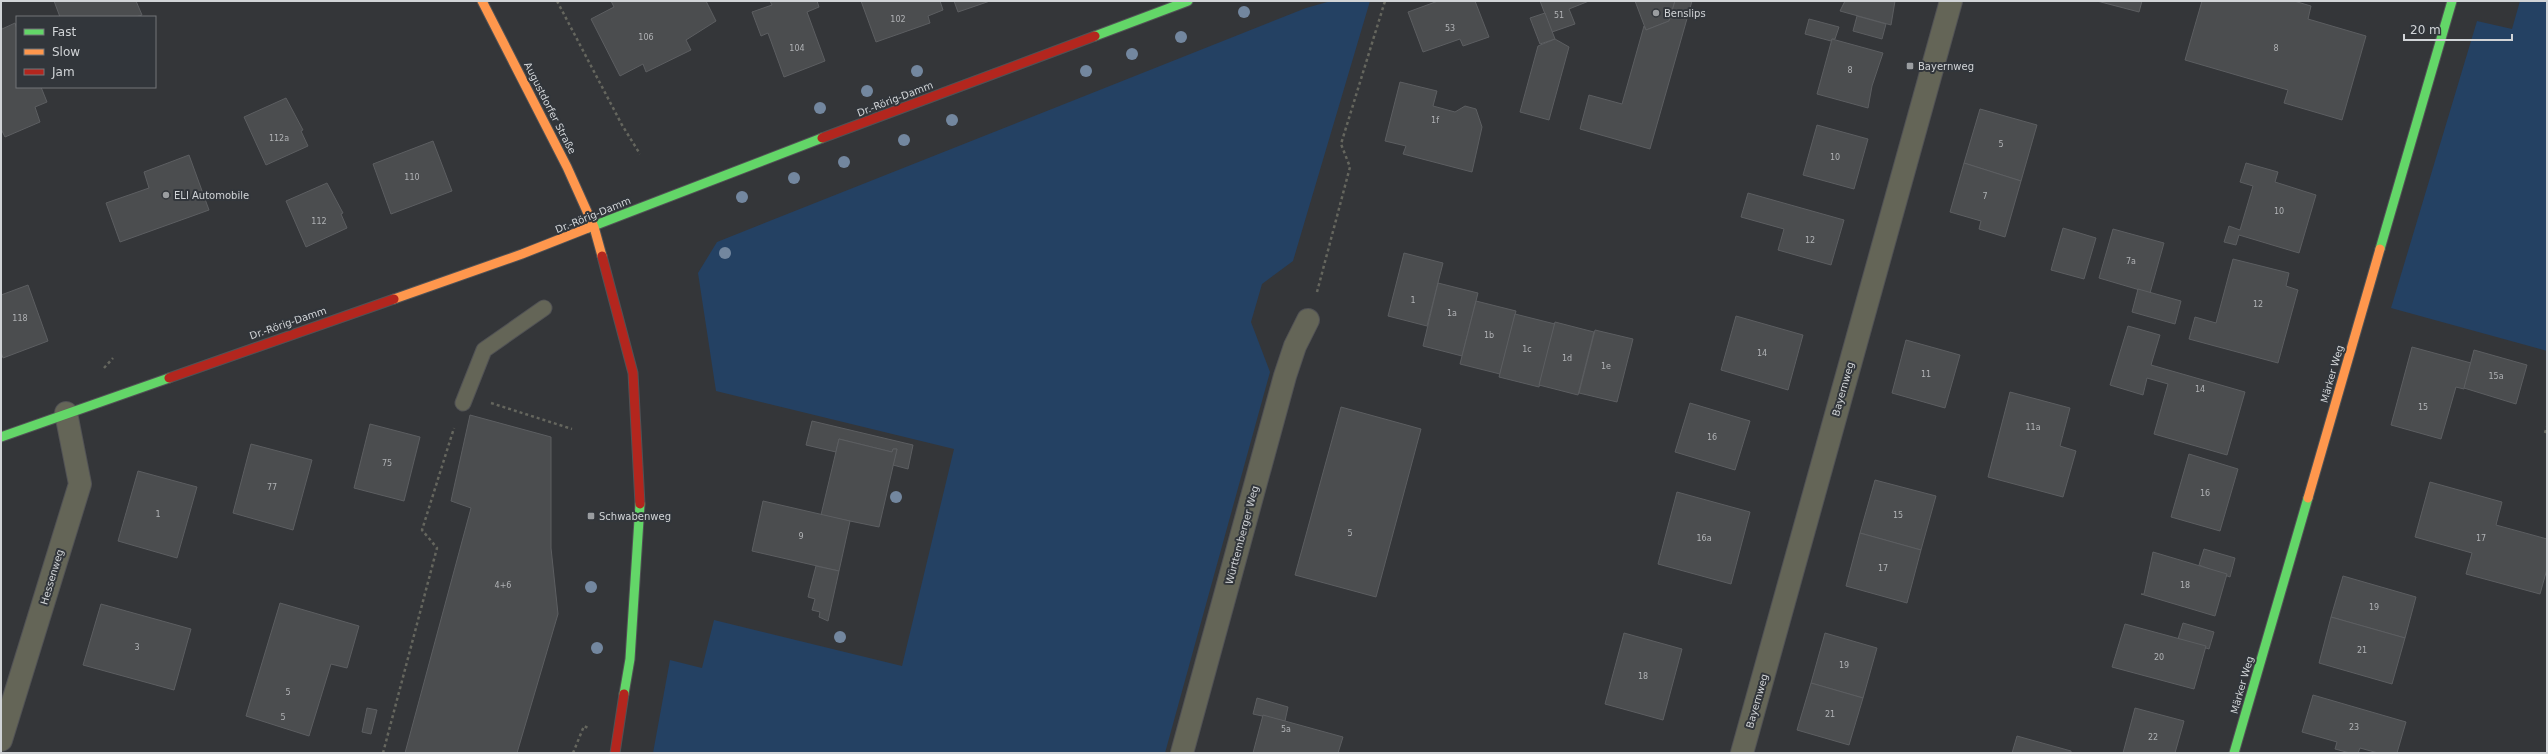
<svg xmlns="http://www.w3.org/2000/svg" width="2548" height="754" font-family="'DejaVu Sans',sans-serif">
<rect width="100%" height="100%" fill="#343639"/>
<g fill="#244163">
<path d="M1331,1H1370L1293,261L1262,284L1251,322L1270,372L1165,753H653L670,660L702,668L714,620L902,666L954,449L716,391L698,273L717,242L1306,8Z"/>
<path d="M2520,1H2547V351L2391,308L2477,21L2512,29Z"/>
</g>
<g fill="#4b4d4f" stroke="#5c5e61">
<path d="M54,1H136L142,15L136,17H60Z"/>
<path d="M611,1H706L716,21L686,40L691,50L646,72L643,64L620,76L591,19L614,7Z"/>
<path d="M770,1H817L819,7L807,12L825,61L784,77L768,33L761,36L752,12L772,5Z"/>
<path d="M861,1H940L943,10L928,16L930,23L876,42Z"/>
<path d="M954,1H990L958,12Z"/>
<path d="M1438,1H1475L1489,37L1463,46L1460,39L1423,52L1408,12Z"/>
<path d="M1540,1H1589L1569,9L1575,24L1552,32Z"/>
<path d="M1635,1H1675L1669,21L1646,30Z"/>
<path d="M1675,1H1692L1650,149L1580,129L1589,95L1622,104L1644,26L1646,30L1669,21Z"/>
<path d="M1845,1H1895L1891,25L1840,11Z"/>
<path d="M2097,1H2142L2139,12Z"/>
<path d="M2202,1H2294L2311,6L2308,19L2366,36L2342,120L2284,103L2288,90L2185,60Z"/>
<path d="M1545,13L1555,39L1540,44L1530,18Z"/>
<path d="M1857,16L1886,24L1882,39L1853,31Z"/>
<path d="M1809,19L1839,27L1835,39H1832L1831,41L1805,34Z"/>
<path d="M15,23L17,29V87H41L47,102L35,107L40,122L5,137L1,129V25L2,29Z"/>
<path d="M1555,39L1569,47L1549,120L1520,112L1538,46Z"/>
<path d="M1832,39L1883,53L1872,86L1868,108L1817,94Z"/>
<path d="M1400,82L1437,91L1433,106L1455,112L1465,106L1476,109L1482,127L1472,172L1403,154L1406,146L1385,141Z"/>
<path d="M286,98L303,130L301,131L308,146L266,165L244,117Z"/>
<path d="M1980,109L2037,125L2021,181L1964,163Z"/>
<path d="M1817,125L1868,139L1854,189L1803,175Z"/>
<path d="M433,141L452,191L391,214L373,164Z"/>
<path d="M189,155L209,210L120,242L106,203L149,188L144,172Z"/>
<path d="M1964,163L2021,181L2005,237L1979,229L1981,221L1950,212Z"/>
<path d="M2246,163L2278,172L2275,182L2316,195L2299,253L2239,235L2236,245L2224,242L2229,226L2240,230L2253,186L2240,182Z"/>
<path d="M327,183L343,213L341,214L347,228L306,247L286,201Z"/>
<path d="M1748,193L1844,220L1831,265L1778,250L1784,229L1741,217Z"/>
<path d="M2063,228L2096,238L2084,279L2051,270Z"/>
<path d="M2113,229L2164,243L2150,293L2099,278Z"/>
<path d="M1404,253L1443,263L1427,326L1388,316Z"/>
<path d="M2233,259L2289,273L2286,286L2298,290L2278,363L2189,339L2195,317L2216,323Z"/>
<path d="M1438,283L1478,293L1462,356L1423,346Z"/>
<path d="M28,285L48,341L3,358L1,352V295Z"/>
<path d="M2138,289L2181,301L2175,324L2132,312Z"/>
<path d="M1476,301L1516,311L1500,374L1460,364Z"/>
<path d="M1515,314L1555,324L1539,387L1499,377Z"/>
<path d="M1736,316L1803,335L1788,390L1721,370Z"/>
<path d="M1555,322L1594,332L1578,395L1539,385Z"/>
<path d="M2128,326L2160,335L2151,365L2245,392L2227,455L2154,434L2168,384L2147,378L2143,395L2110,385Z"/>
<path d="M1595,330L1633,339L1617,402L1579,393Z"/>
<path d="M1906,340L1960,355L1945,408L1892,393Z"/>
<path d="M2412,347L2471,363L2464,389L2456,387L2441,439L2391,425Z"/>
<path d="M2474,350L2527,365L2516,404L2464,388Z"/>
<path d="M2010,392L2070,408L2060,446L2076,451L2063,497L1988,477Z"/>
<path d="M1690,403L1750,421L1735,470L1675,452Z"/>
<path d="M1341,407L1421,429L1376,597L1295,575Z"/>
<path d="M470,415L551,437V548L558,614L517,753H405L471,508L451,501Z"/>
<path d="M812,421L913,445L908,469L893,465L897,449H893L892,452L839,439L836,452L806,445Z"/>
<path d="M370,424L420,437L404,501L354,488Z"/>
<path d="M839,439L892,452L893,449H897L879,527L821,515Z"/>
<path d="M251,444L312,460L293,530L233,513Z"/>
<path d="M2189,454L2238,469L2220,531L2171,517Z"/>
<path d="M138,471L197,487L177,558L118,541Z"/>
<path d="M1875,480L1936,496L1921,550L1860,533Z"/>
<path d="M2430,482L2502,502L2496,525L2547,539V569L2540,594L2466,574L2472,553L2415,537Z"/>
<path d="M1677,492L1750,512L1731,584L1658,564Z"/>
<path d="M763,501L850,521L839,571L752,551Z"/>
<path d="M1860,533L1921,550L1907,603L1846,586Z"/>
<path d="M2204,549L2235,558L2230,577L2199,565Z"/>
<path d="M2153,552L2227,574L2215,616L2141,594H2144Z"/>
<path d="M816,566L839,571L828,621L819,617L820,612L812,610L815,599L808,597Z"/>
<path d="M2343,576L2416,597L2405,638L2331,617Z"/>
<path d="M280,603L359,626L347,668L331,664L309,736L246,716Z"/>
<path d="M101,604L191,629L174,690L83,665Z"/>
<path d="M2331,617L2405,638L2392,684L2319,663Z"/>
<path d="M2183,623L2214,632L2209,649L2178,639Z"/>
<path d="M2125,624L2206,646L2194,689L2112,667Z"/>
<path d="M1624,633L1682,649L1663,720L1605,704Z"/>
<path d="M1825,633L1877,648L1863,698L1811,683Z"/>
<path d="M1811,683L1863,698L1849,745L1797,730Z"/>
<path d="M2313,695L2406,722L2397,753H2378L2360,748L2358,753H2350L2335,749L2337,742L2302,732Z"/>
<path d="M1257,698L1288,707L1285,721L1253,714Z"/>
<path d="M367,708L377,710L371,734L362,732Z"/>
<path d="M2135,708L2184,721L2175,753H2123Z"/>
<path d="M1263,715L1343,737L1338,753H1253Z"/>
<path d="M2017,736L2071,751V753H2012Z"/>
</g>
<g fill="none" stroke-linecap="round" stroke-linejoin="round">
<g stroke="#515255" stroke-width="17">
<path id="lane" d="M463,403L484,350L544,308"/>
</g>
<g stroke="#515255" stroke-width="24">
<g id="street">
<path d="M1,740L80,484L66,413"/>
<path d="M1182,753L1285,376L1295,346L1308,320"/>
<path d="M1742,753L1951,1"/>
</g>
</g>
<g stroke="#515255" stroke-width="11">
<g id="fast">
<path d="M1095,36L1188,1"/>
<path d="M588,228L822,138"/>
<path d="M2380,249L2452,1"/>
<path d="M1,437L169,378"/>
<path d="M624,694L630,659L640,504"/>
<path d="M2234,753L2308,498"/>
</g>
</g>
<g stroke="#515255" stroke-width="11">
<g id="slow">
<path d="M482,1L567,167L594,227L602,256"/>
<path d="M394,299L522,254L588,228"/>
<path d="M2308,498L2380,249"/>
</g>
</g>
<g stroke="#515255" stroke-width="11">
<g id="jam">
<path d="M822,138L1095,36"/>
<path d="M602,256L633,373L640,504"/>
<path d="M169,378L394,299"/>
<path d="M615,753L624,694"/>
</g>
</g>
<g stroke="#65665e" stroke-width="2.5" stroke-dasharray="3 3" stroke-linecap="butt">
<path d="M557,1L622,125L640,154"/>
<path d="M1317,292L1350,167L1341,144L1385,1"/>
<path d="M104,368L113,358"/>
<path d="M491,403L572,429"/>
<path d="M2545,433L2547,427"/>
<path d="M383,753L437,548L422,530L454,428"/>
<path d="M573,753L584,726L588,728"/>
</g>
<use href="#lane" stroke="#646557" stroke-width="15"/>
<use href="#street" stroke="#646557" stroke-width="22"/>
<use href="#fast" stroke="#63d668" stroke-width="9"/>
<use href="#slow" stroke="#ff974d" stroke-width="9"/>
<use href="#jam" stroke="#b3261e" stroke-width="9"/>
</g>
<g fill="#73879f">
<circle cx="1244" cy="12" r="6"/>
<circle cx="1181" cy="37" r="6"/>
<circle cx="1132" cy="54" r="6"/>
<circle cx="917" cy="71" r="6"/>
<circle cx="1086" cy="71" r="6"/>
<circle cx="867" cy="91" r="6"/>
<circle cx="820" cy="108" r="6"/>
<circle cx="952" cy="120" r="6"/>
<circle cx="904" cy="140" r="6"/>
<circle cx="844" cy="162" r="6"/>
<circle cx="794" cy="178" r="6"/>
<circle cx="742" cy="197" r="6"/>
<circle cx="725" cy="253" r="6"/>
<circle cx="896" cy="497" r="6"/>
<circle cx="591" cy="587" r="6"/>
<circle cx="840" cy="637" r="6"/>
<circle cx="597" cy="648" r="6"/>
</g>
<g fill="#9a9da0" stroke="#32363b" stroke-width="1.5">
<circle cx="1656" cy="13" r="4"/>
<rect x="1906" y="62" width="8" height="8" rx="2"/>
<circle cx="166" cy="195" r="4"/>
<rect x="587" y="512" width="8" height="8" rx="2"/>
</g>
<g text-anchor="middle" dominant-baseline="central" stroke-width="4" stroke-linejoin="round" paint-order="stroke">
<g font-size="8" fill="#b0b2b5">
<text x="1559" y="15">51</text>
<text x="898" y="19">102</text>
<text x="1450" y="28">53</text>
<text x="646" y="37">106</text>
<text x="797" y="48">104</text>
<text x="2276" y="48">8</text>
<text x="1850" y="70">8</text>
<text x="1435" y="120">1f</text>
<text x="279" y="138">112a</text>
<text x="2001" y="144">5</text>
<text x="1835" y="157">10</text>
<text x="412" y="177">110</text>
<text x="1985" y="196">7</text>
<text x="2279" y="211">10</text>
<text x="319" y="221">112</text>
<text x="1810" y="240">12</text>
<text x="2131" y="261">7a</text>
<text x="1413" y="300">1</text>
<text x="2258" y="304">12</text>
<text x="1452" y="313">1a</text>
<text x="20" y="318">118</text>
<text x="1489" y="335">1b</text>
<text x="1527" y="349">1c</text>
<text x="1762" y="353">14</text>
<text x="1567" y="358">1d</text>
<text x="1606" y="366">1e</text>
<text x="1926" y="374">11</text>
<text x="2496" y="376">15a</text>
<text x="2200" y="389">14</text>
<text x="2423" y="407">15</text>
<text x="2033" y="427">11a</text>
<text x="1712" y="437">16</text>
<text x="387" y="463">75</text>
<text x="272" y="487">77</text>
<text x="2205" y="493">16</text>
<text x="158" y="514">1</text>
<text x="1898" y="515">15</text>
<text x="1350" y="533">5</text>
<text x="801" y="536">9</text>
<text x="1704" y="538">16a</text>
<text x="2481" y="538">17</text>
<text x="1883" y="568">17</text>
<text x="503" y="585">4+6</text>
<text x="2185" y="585">18</text>
<text x="2374" y="607">19</text>
<text x="137" y="647">3</text>
<text x="2362" y="650">21</text>
<text x="2159" y="657">20</text>
<text x="1844" y="665">19</text>
<text x="1643" y="676">18</text>
<text x="288" y="692">5</text>
<text x="1830" y="714">21</text>
<text x="283" y="717">5</text>
<text x="2354" y="727">23</text>
<text x="1286" y="729">5a</text>
<text x="2153" y="737">22</text>
</g>
<g font-size="10" fill="#d1d4d7" stroke="#32363b" text-anchor="start">
<text x="1664" y="13">Benslips</text>
<text x="1918" y="66">Bayernweg</text>
<text x="174" y="195">ELI Automobile</text>
<text x="599" y="516">Schwabenweg</text>
</g>
<g font-size="10" fill="#d1d4d7" stroke="#32363b">
<text transform="translate(895 99) rotate(-21)">Dr.-Rörig-Damm</text>
<text transform="translate(550 108) rotate(63)">Augustdorfer Straße</text>
<text transform="translate(593 215) rotate(-22)">Dr.-Rörig-Damm</text>
<text transform="translate(288 323) rotate(-19)">Dr.-Rörig-Damm</text>
<text transform="translate(2332 374) rotate(-74)">Märker Weg</text>
<text transform="translate(1843 389) rotate(-74)">Bayernweg</text>
<text transform="translate(1242 535) rotate(-75)">Württemberger Weg</text>
<text transform="translate(52 577) rotate(-73)">Hessenweg</text>
<text transform="translate(2242 685) rotate(-74)">Märker Weg</text>
<text transform="translate(1757 701) rotate(-74)">Bayernweg</text>
</g>
</g>
<rect width="2548" height="754" fill="none" stroke="#d1d4d7" stroke-width="4"/>
<rect x="16" y="16" width="140" height="72" fill="#32363b" stroke="#727579"/>
<rect x="24" y="29" width="20" height="6" fill="#63d668" stroke="#727579"/>
<text x="52" y="36" font-size="12" fill="#d1d4d7">Fast</text>
<rect x="24" y="49" width="20" height="6" fill="#ff974d" stroke="#727579"/>
<text x="52" y="56" font-size="12" fill="#d1d4d7">Slow</text>
<rect x="24" y="69" width="20" height="6" fill="#b3261e" stroke="#727579"/>
<text x="52" y="76" font-size="12" fill="#d1d4d7">Jam</text>
<path d="M2404 34v6h108v-6" fill="none" stroke="#d1d4d7" stroke-width="2"/>
<text x="2410" y="34" font-size="12" fill="#d1d4d7" stroke="#32363b" stroke-width="3" paint-order="stroke">20 m</text>
</svg>
